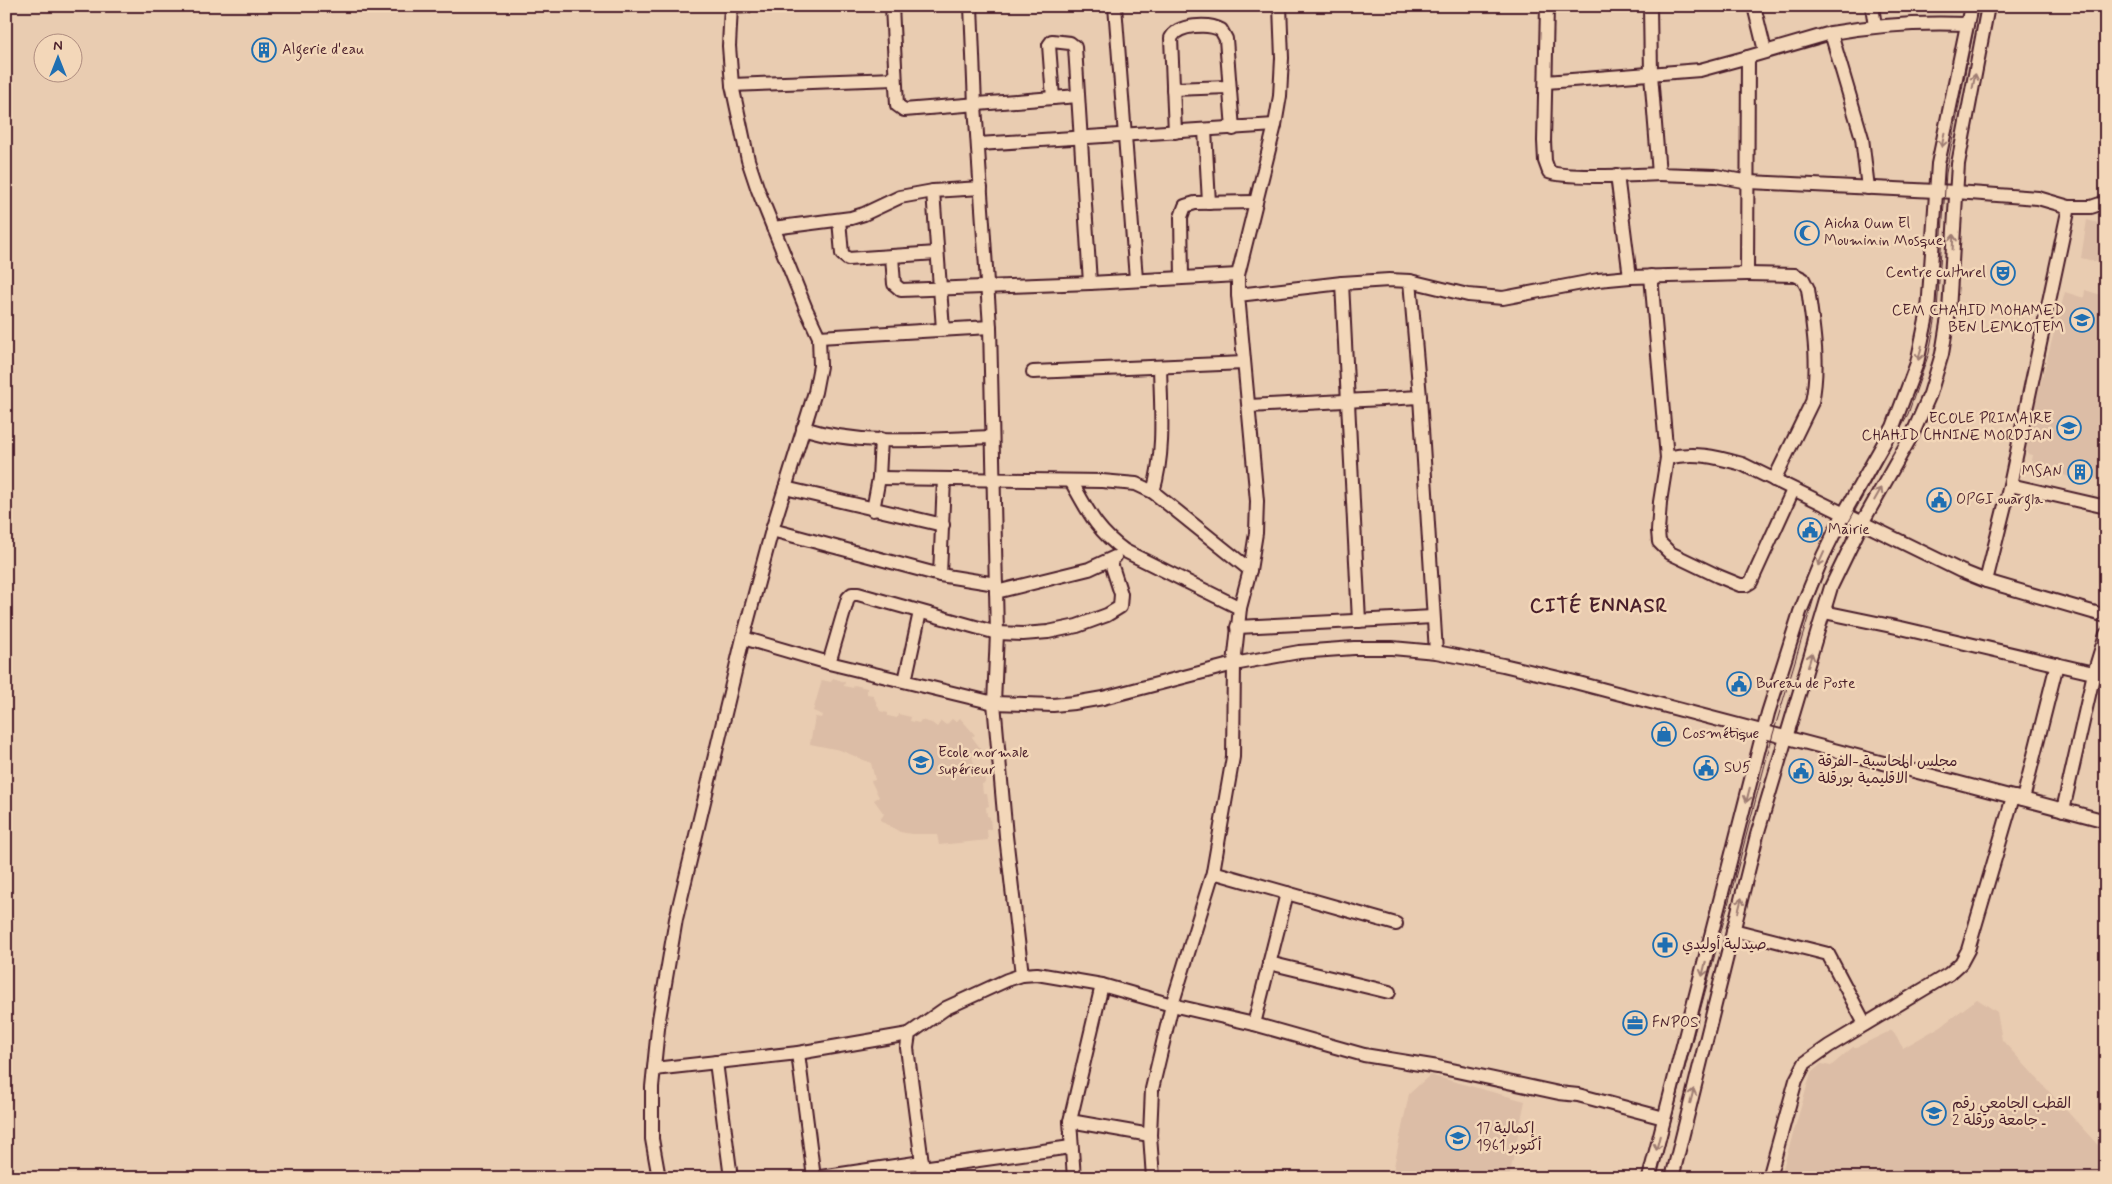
<svg xmlns="http://www.w3.org/2000/svg" width="2112" height="1184" font-family="Mynerve,'Playpen Sans Arabic',sans-serif">
<rect width="100%" height="100%" fill="#e9ccb1"/>
<filter id="ink" filterUnits="userSpaceOnUse"><feTurbulence type="fractalNoise" baseFrequency=".02" numOctaves="2"/><feDisplacementMap in="SourceGraphic" scale="10" xChannelSelector="R" yChannelSelector="G"/><feConvolveMatrix kernelMatrix="1 2 1 2 8 2 1 2 1" color-interpolation-filters="sRGB"/></filter>
<g filter="url(#ink)">
<g fill="#dcbda6">
<path d="M2087,220L2106,225V264L2081,258Z"/>
<path d="M2085,290L2101,295L2100,301L2106,302V481L2076,474L2072,477L2054,473L2049,479L2041,473L2042,468L2037,466L2032,460L2033,455L2027,454L2026,448L2037,408L2034,407L2065,292L2084,298Z"/>
<path d="M833,678L845,682L844,686L853,688L854,685L867,688V694L873,695L880,711L888,713V716L897,718L898,714L911,717L910,721L919,723L921,720L932,723L937,727L941,721L946,725L952,719L956,722L960,718L975,735L972,737L981,749L972,757L976,770L984,774L985,783L982,784L983,794H987L989,806L986,807L987,816L990,817L991,829L987,830L988,840L939,845L937,834H911L900,832L880,820L884,814L874,800L879,797L871,781L875,780L871,763L840,750L810,744L815,717L822,718L823,715L813,711L822,680L831,682Z"/>
<path d="M1977,999L1997,1012L2002,1040L2106,1154V1178H1780L1811,1073L1821,1064L1831,1066L1853,1047H1857L1892,1030L1903,1048L1941,1026Z"/>
<path d="M1430,1075L1525,1101L1509,1178H1393L1392,1176L1409,1094Z"/>
</g>
<g fill="none" stroke-linecap="round" stroke-linejoin="round">
<g stroke="#4a1f2b" stroke-width="16">
<g id="minor">
<path d="M892,6L897,105L904,110L1053,98"/>
<path d="M971,6L975,105L990,327L997,633L994,703L1006,836L1022,975"/>
<path d="M1115,6L1136,279"/>
<path d="M1547,6L1544,141L1545,161L1549,172C1564,179 1638,175 1659,174"/>
<path d="M1650,6L1651,74L1659,174L1716,176L1749,182L1956,192L2038,198L2069,207L2010,485L1986,581"/>
<path d="M1754,6L1765,51"/>
<path d="M1872,6L1875,26"/>
<path d="M731,7L747,6"/>
<path d="M1831,33C1876,25 1921,22 1967,24"/>
<path d="M1748,57L1831,33L1862,138L1868,188"/>
<path d="M1546,82L1700,70L1748,57L1747,274L1630,277L1617,175"/>
<path d="M732,85L895,79"/>
<path d="M1173,89L1228,87"/>
<path d="M1078,96L1053,98L1049,45L1052,41L1070,43L1075,47L1090,283L1238,275"/>
<path d="M1205,130L1209,203"/>
<path d="M1175,132L1171,38C1178,24 1209,23 1221,30L1226,39L1233,129"/>
<path d="M979,144L1275,125"/>
<path d="M2069,207H2091L2106,202"/>
<path d="M839,220L842,254L848,259L892,256L894,284L901,290L1090,283"/>
<path d="M773,228L851,218L864,214L900,197L933,191"/>
<path d="M892,256L937,253"/>
<path d="M1747,274L1795,275L1803,279L1808,289C1813,327 1820,364 1812,402L1774,480"/>
<path d="M1651,276L1667,458L1660,502L1658,531L1659,542L1670,553L1718,576L1740,585H1746L1751,582L1793,490"/>
<path d="M1182,277L1181,217L1185,206L1195,203L1256,202"/>
<path d="M1410,281L1468,295L1503,298L1598,280L1630,277"/>
<path d="M1342,283L1359,621"/>
<path d="M1238,295V275L1275,125L1280,96L1282,58L1280,6"/>
<path d="M943,329L933,191L981,188"/>
<path d="M819,337L990,327"/>
<path d="M1033,372L1244,363"/>
<path d="M1249,406L1420,397"/>
<path d="M803,428C863,447 931,439 992,437"/>
<path d="M1667,458C1694,451 1716,457 1742,464L1961,571L1986,581L2106,616"/>
<path d="M879,478L1102,481L1136,484L1153,492L1250,570"/>
<path d="M1071,481C1088,511 1096,530 1125,551L1240,608"/>
<path d="M2010,485L2106,507"/>
<path d="M785,488L943,525"/>
<path d="M1153,492C1165,452 1161,409 1160,367"/>
<path d="M873,510L879,478L881,439"/>
<path d="M772,530L940,575L996,584"/>
<path d="M940,575L944,479"/>
<path d="M996,592L1089,569L1115,557"/>
<path d="M1824,612L1901,628L2106,676"/>
<path d="M1237,627L1433,617"/>
<path d="M743,638L829,663L994,703L1053,705L1074,703L1103,698L1234,664L1299,652L1354,648H1392L1436,652L1503,665L1567,680L2013,797L1968,950L1961,963L1949,974L1829,1046L1805,1063L1796,1080L1769,1178"/>
<path d="M829,663L848,598L852,594H858L997,633L1023,634L1048,632L1077,626L1107,615L1120,607L1121,594L1110,560"/>
<path d="M905,681L920,612"/>
<path d="M2015,797L2106,821"/>
<path d="M2023,799L2057,664"/>
<path d="M2063,810L2094,673L2106,634"/>
<path d="M1213,872L1396,924"/>
<path d="M1733,930L1828,954L1865,1024"/>
<path d="M1269,963L1389,992"/>
<path d="M1102,985L1070,1121L1150,1135"/>
<path d="M1254,1024L1287,893"/>
<path d="M798,1053L814,1178"/>
<path d="M716,1062L731,1178"/>
<path d="M654,1069L798,1053L909,1034"/>
<path d="M1070,1121L1074,1178"/>
<path d="M922,1168L1071,1147"/>
<path d="M659,1178L652,1139V1087L659,1019L676,919L743,638L772,530L815,392L820,366L819,337L806,309L758,190L748,160L732,85L729,46L731,6"/>
<path d="M814,1178L922,1162"/>
<path d="M924,1178L907,1048L909,1034L946,1008L1007,980L1022,975L1037,974L1102,985L1172,1005L1254,1024L1364,1055L1438,1067L1559,1093L1578,1095L1664,1118"/>
<path d="M1153,1178L1150,1135L1152,1089L1172,1005L1213,872L1233,757L1234,664L1240,608L1250,570L1256,533L1257,501L1238,295L1342,283L1389,280L1410,281L1420,397L1436,652"/>
<path d="M1649,1178L1768,713L1800,612L1823,556L1843,515L1893,427L1917,363L1928,311L1938,164L1971,6"/>
<path d="M1672,1178L1757,835L1831,587L1862,523L1913,433L1930,394L1942,354L1949,311L1958,164L1988,6"/>
</g>
</g>
<use href="#minor" stroke="#f3d7b9" stroke-width="12"/>
<path stroke="#4a1f2b" stroke-width="1" d="M1656,1178L1773,734L1817,588L1834,549L1908,414L1929,353L1937,311L1946,173L1978,6"/>
</g>
<defs><path id="oneway-shaft" d="M-6 0H5M1.5-3L5.5 0L1.5 3" fill="none" stroke-width="1.6" stroke-linecap="round" stroke-linejoin="round" transform="scale(1.25)"/></defs>
<g stroke="#9e7b72">
<use href="#oneway-shaft" transform="translate(1974 81) rotate(-79)"/>
<use href="#oneway-shaft" transform="translate(1943 140) rotate(101)"/>
<use href="#oneway-shaft" transform="translate(1953 242) rotate(-87)"/>
<use href="#oneway-shaft" transform="translate(1920 353) rotate(104)"/>
<use href="#oneway-shaft" transform="translate(1878 494) rotate(-60)"/>
<use href="#oneway-shaft" transform="translate(1821 559) rotate(114)"/>
<use href="#oneway-shaft" transform="translate(1810 660) rotate(-74)"/>
<use href="#oneway-shaft" transform="translate(1748 795) rotate(104)"/>
<use href="#oneway-shaft" transform="translate(1740 905) rotate(-76)"/>
<use href="#oneway-shaft" transform="translate(1704 969) rotate(104)"/>
<use href="#oneway-shaft" transform="translate(1692 1096) rotate(-76)"/>
<use href="#oneway-shaft" transform="translate(1658 1143) rotate(104)"/>
</g>
</g>
<defs>
<g id="building-ring" transform="scale(1.25)"><circle r="9.5" fill="#f3d7b9" stroke="#1f6fb2" stroke-width="1.5"/><path d="M-4-6H4V6H1V3H-1V6H-4ZM-2.5-4.3h1.7v1.8h-1.7ZM.8-4.3h1.7v1.8H.8ZM-2.5-1h1.7V.8h-1.7ZM.8-1h1.7V.8H.8Z" fill="#1f6fb2"/></g>
<g id="mosque-ring" transform="scale(1.25)"><circle r="9.5" fill="#f3d7b9" stroke="#1f6fb2" stroke-width="1.5"/><path d="M3.5-4.9A6 6 0 1 0 3.5 4.9A5 5 0 1 1 3.5-4.9Z" fill="#1f6fb2"/></g>
<g id="theatre-ring" transform="scale(1.25)"><circle r="9.5" fill="#f3d7b9" stroke="#1f6fb2" stroke-width="1.5"/><path d="M-5-5.5Q0-4 5-5.5V0Q5 5 0 6Q-5 5-5 0ZM-3.3-2.5H-1v1.5H-3.3ZM1-2.5H3.3v1.5H1ZM-2.8 1Q0 5.5 2.8 1Z" fill="#1f6fb2"/></g>
<g id="school-ring" transform="scale(1.25)"><circle r="9.5" fill="#f3d7b9" stroke="#1f6fb2" stroke-width="1.5"/><path d="M0-5L7-2L0 1L-7-2ZM-4 1L0 2.5L4 1V4Q0 6-4 4Z" fill="#1f6fb2"/></g>
<g id="civic-ring" transform="scale(1.25)"><circle r="9.5" fill="#f3d7b9" stroke="#1f6fb2" stroke-width="1.5"/><path d="M-.6-6.5H3V-4.5H.6V-3L4-1V1h2V6H-6V1h2V-1L-.6-3ZM-1.2 2.5V6h2.4V2.5Z" fill="#1f6fb2"/></g>
<g id="shop-ring" transform="scale(1.25)"><circle r="9.5" fill="#f3d7b9" stroke="#1f6fb2" stroke-width="1.5"/><path d="M-5-2.5h2.3a2.7 3.5 0 0 1 5.4 0H5L5.5 6h-11ZM-1.5-2.5h3a1.5 2.3 0 0 0-3 0Z" fill="#1f6fb2"/></g>
<g id="university-ring" transform="scale(1.25)"><circle r="9.5" fill="#f3d7b9" stroke="#1f6fb2" stroke-width="1.5"/><path d="M0-5L7-2L0 1L-7-2ZM-4 1L0 2.5L4 1V4Q0 6-4 4Z" fill="#1f6fb2"/></g>
<g id="pharmacy-ring" transform="scale(1.25)"><circle r="9.5" fill="#f3d7b9" stroke="#1f6fb2" stroke-width="1.5"/><path d="M-2-6h4v4h4v4h-4v4h-4v-4h-4v-4h4Z" fill="#1f6fb2"/></g>
<g id="office-ring" transform="scale(1.25)"><circle r="9.5" fill="#f3d7b9" stroke="#1f6fb2" stroke-width="1.5"/><path d="M-6-3h4V-5.5h4V-3h4V5H-6ZM-1-4.5V-3h2v-1.5ZM-6 0V1H6V0Z" fill="#1f6fb2"/></g>
</defs>
<g fill-rule="evenodd">
<use href="#building-ring" x="264" y="50"/>
<use href="#mosque-ring" x="1807" y="233"/>
<use href="#theatre-ring" x="2003" y="273"/>
<use href="#school-ring" x="2082" y="320"/>
<use href="#school-ring" x="2069" y="428"/>
<use href="#building-ring" x="2080" y="472"/>
<use href="#civic-ring" x="1939" y="500"/>
<use href="#civic-ring" x="1810" y="530"/>
<use href="#civic-ring" x="1739" y="684"/>
<use href="#shop-ring" x="1664" y="734"/>
<use href="#university-ring" x="921" y="762"/>
<use href="#civic-ring" x="1706" y="768"/>
<use href="#civic-ring" x="1801" y="771"/>
<use href="#pharmacy-ring" x="1665" y="945"/>
<use href="#office-ring" x="1635" y="1023"/>
<use href="#university-ring" x="1934" y="1113"/>
<use href="#school-ring" x="1458" y="1138"/>
</g>
<g text-anchor="middle" dominant-baseline="central" stroke-width="5" stroke-linejoin="round" paint-order="stroke">
<g font-size="15" fill="#4a1f2b" stroke="#f3d7b9" text-anchor="start">
<text x="282" y="50">Algerie d'eau</text>
<text x="1824" y="224">Aicha Oum El<tspan x="1824" dy="17">Mouminin Mosque</tspan></text>
<text x="1986" y="273" text-anchor="end">Centre culturel</text>
<text x="2064" y="311" text-anchor="end">CEM CHAHID MOHAMED<tspan x="2064" dy="17">BEN LEMKOTEM</tspan></text>
<text x="2052" y="419" text-anchor="end">ECOLE PRIMAIRE<tspan x="2052" dy="17">CHAHID CHNINE MORDJAN</tspan></text>
<text x="2062" y="472" text-anchor="end">MSAN</text>
<text x="1956" y="500">OPGI ouargla</text>
<text x="1828" y="530">Mairie</text>
<text x="1756" y="684">Bureau de Poste</text>
<text x="1682" y="734">Cosmétique</text>
<text x="938" y="753">Ecole normale<tspan x="938" dy="17">supérieur</tspan></text>
<text x="1818" y="762">مجلس المحاسبة -الفرقة<tspan x="1818" dy="17">الاقليمية بورقلة</tspan></text>
<text x="1724" y="768">SU5</text>
<text x="1682" y="945">صيدلية أوليدي</text>
<text x="1652" y="1023">FNPOS</text>
<text x="1952" y="1104">القطب الجامعي رقم<tspan x="1952" dy="17">2 ـ جامعة ورقلة</tspan></text>
<text x="1476" y="1129">إكمالية 17<tspan x="1476" dy="17">أكتوبر 1961</tspan></text>
</g>
<g font-size="20" font-weight="bold" letter-spacing="1" fill="#4a1f2b" stroke="#f3d7b9">
<text x="1599" y="606">CITÉ ENNASR</text>
</g>
</g>
<rect width="2112" height="1184" fill="none" stroke="#f3d7b9" stroke-width="25"/>
<rect x="12" y="12" width="2087" height="1159" fill="none" stroke="#4a1f2b" stroke-width="2" filter="url(#ink)"/>
<g transform="translate(58 58)"><circle r="24" fill="#f3d7b9" stroke="#af8d80"/>
<path d="M0-4L9 19L0 12L-9 19Z" fill="#1f6fb2"/>
<text y="-8" font-size="14" font-weight="bold" text-anchor="middle" fill="#4a1f2b">N</text>
</g>
</svg>
